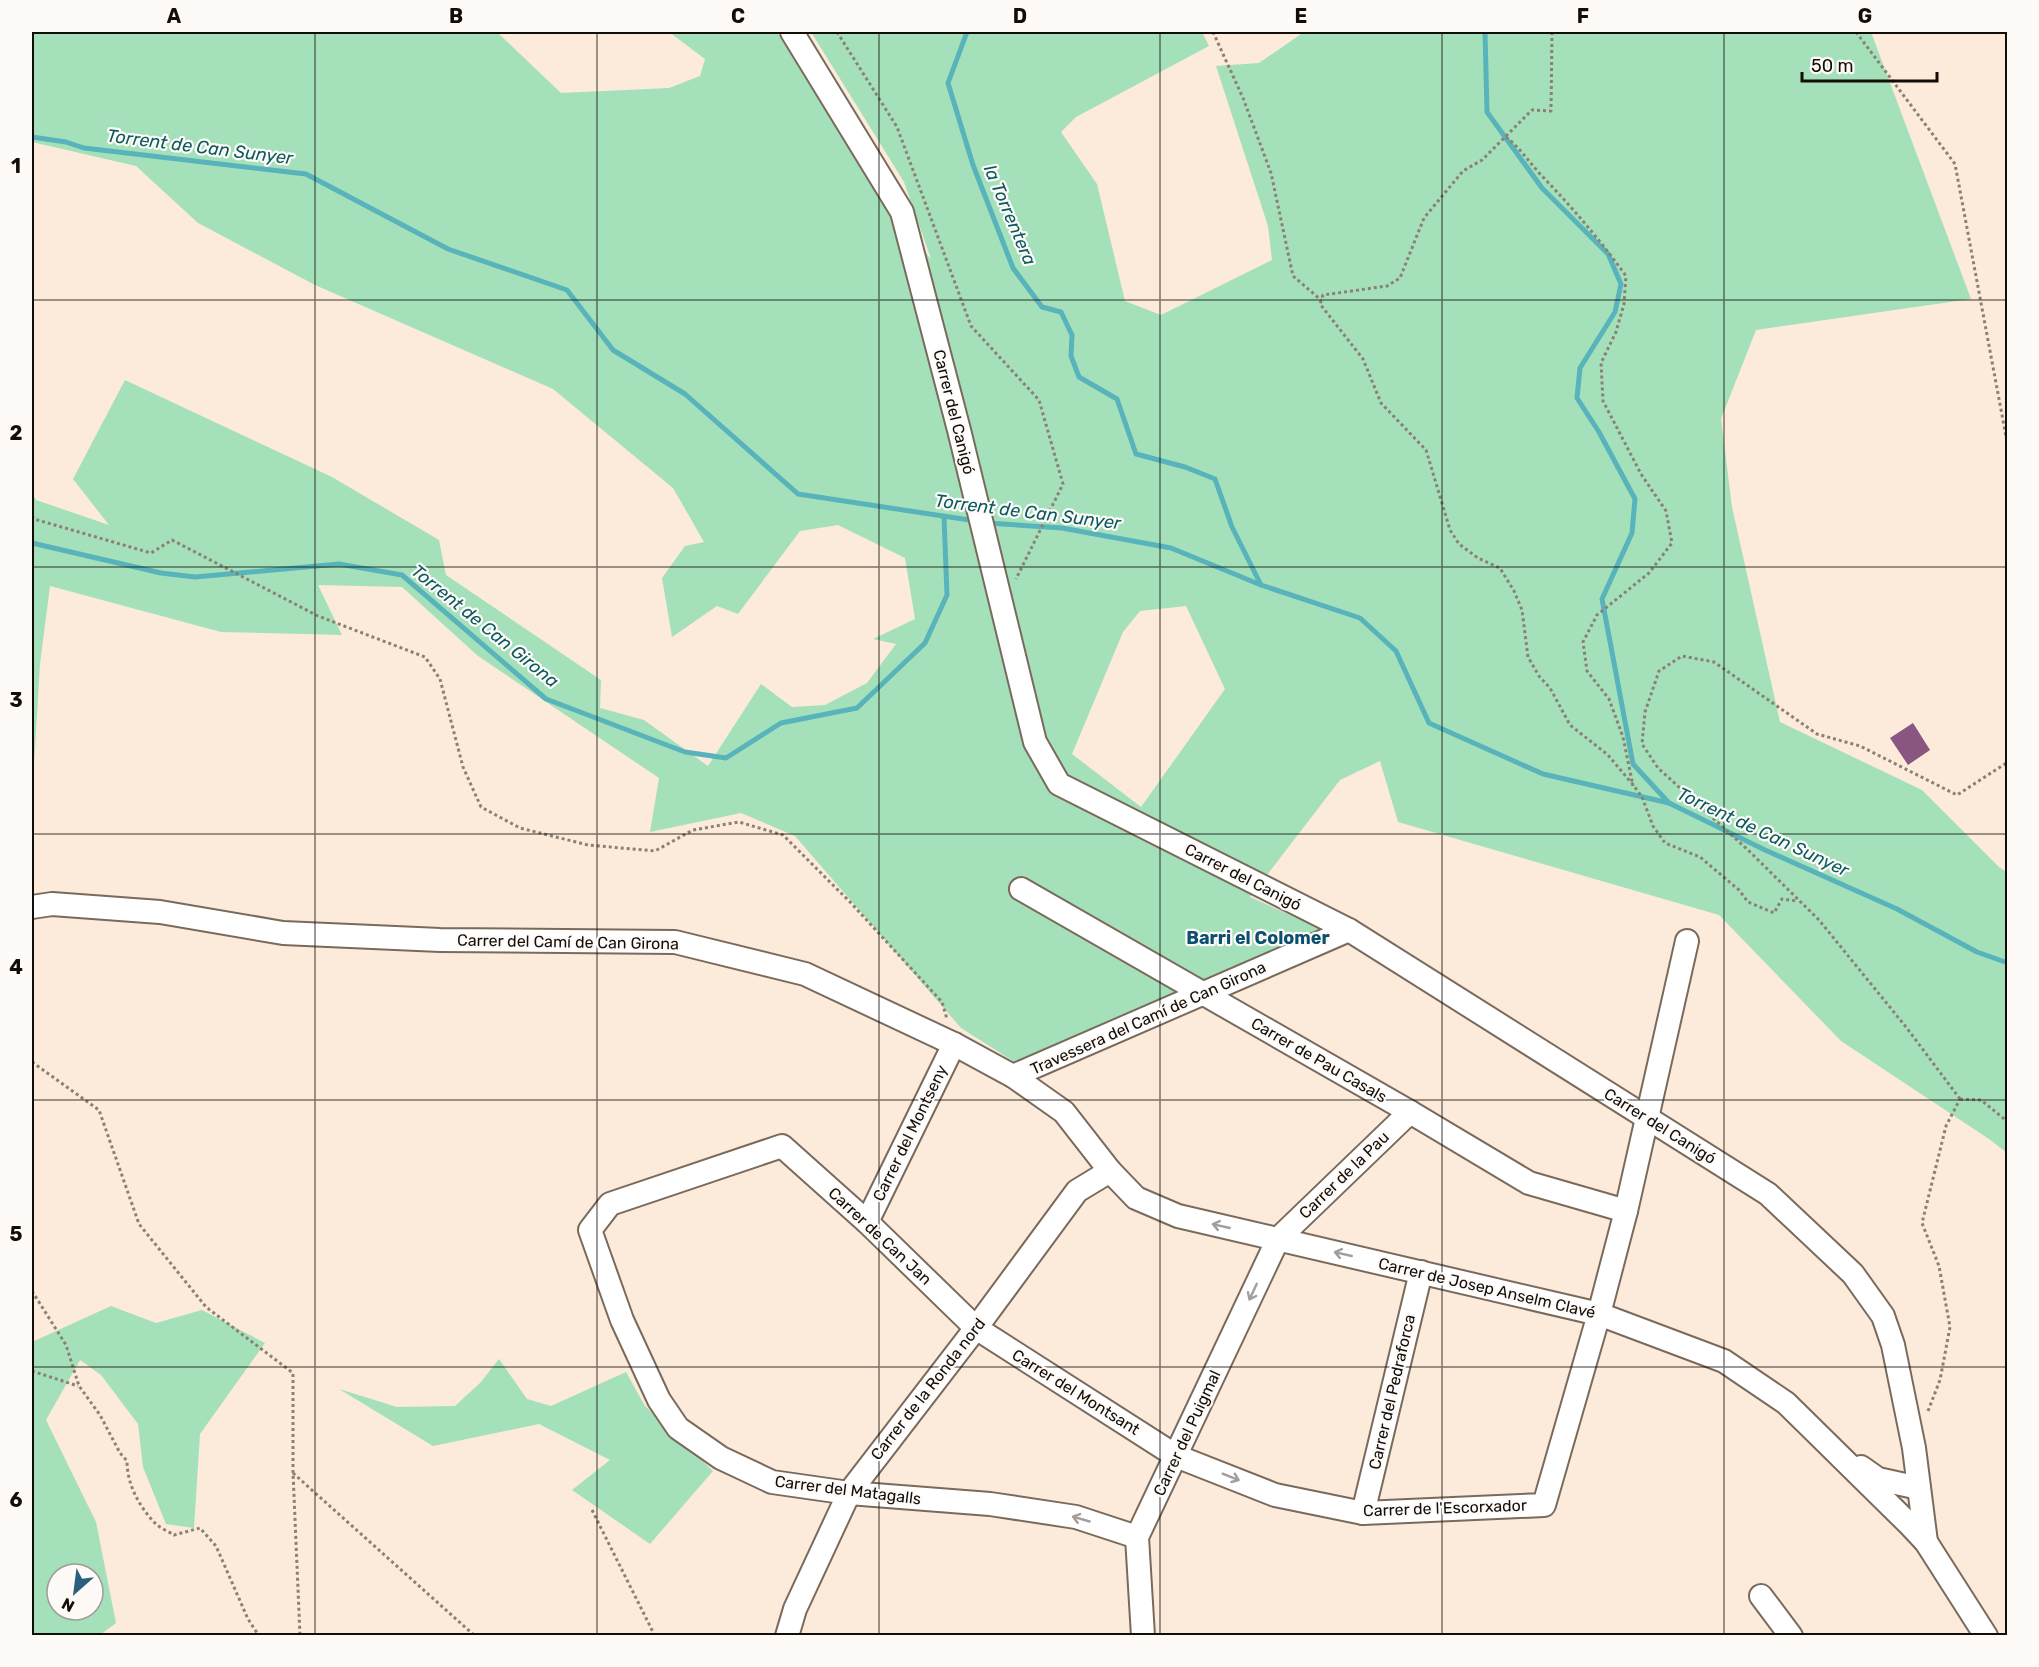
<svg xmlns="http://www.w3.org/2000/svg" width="2039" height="1667" font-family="Rubik,sans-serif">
<rect width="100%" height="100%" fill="#fceada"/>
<g fill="#a4e1bb" fill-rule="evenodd">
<path d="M32,32H497L561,93L669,88L700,76L705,59L669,32H777L885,207L931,259L904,182L811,32H1202L1209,46L1076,117L1061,132L1097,184L1125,301L1161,315L1272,260L1268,226L1216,66L1259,63L1304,32H1871L1971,299L1756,330L1721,419L1732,507L1780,722L1922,790L1999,867L2007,872V1153L1989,1139L1841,1041L1719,915L1398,822L1380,761L1340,780L1250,897L1322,929L1016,1063L961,1028L795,836L741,813L650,832L659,778L478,656L402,587L318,585L342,635L221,632L50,586L40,664L34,765L32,774V493L36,500L109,525L73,479L125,380L332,477L439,540L446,575L601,680L600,708L644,720L708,766L761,684L792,707L825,705L867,683L896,644L873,639L915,619L905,558L838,525L800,531L738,614L717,606L672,637L662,578L685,546L704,542L673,488L553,389L315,285L198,223L136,166L32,142ZM1186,606L1225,689L1141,807L1072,754L1123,632L1140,611Z"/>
<path d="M111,1306L156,1323L202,1310L265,1343L200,1434L194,1528L166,1524L143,1467L138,1424L101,1375L80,1360L46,1420L96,1522L116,1623L100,1635H32V1342ZM57,1574H93V1610H57Z"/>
<path d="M499,1359L527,1399L551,1406L626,1372L645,1406L713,1471L650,1544L572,1490L610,1460L539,1424L433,1446L339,1389L397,1407L455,1406L480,1383Z"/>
</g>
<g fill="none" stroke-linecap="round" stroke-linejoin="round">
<g stroke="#58b4ba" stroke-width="5">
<path d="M967,32L948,83L973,165L1013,268L1042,307L1061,312L1072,335L1071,356L1079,377L1117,399L1136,454L1185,467L1215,479L1232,527L1261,585"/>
<path d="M1485,32L1487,112L1542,188L1608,254L1621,284L1615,312L1580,368L1577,398L1599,432L1635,499L1632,533L1602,599L1633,764L1669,803"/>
<path d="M32,137L66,142L84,148L306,174L448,249L567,290L613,350L685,394L798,494L976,521"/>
<path d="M988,523L1062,528L1171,548L1261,585L1360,618L1396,651L1429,723L1543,774L1669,803L1765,850L1897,909L1977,952L2008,963"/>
<path d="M32,543L161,573L195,577L339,564L402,575L546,699L685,752L726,758L781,723L857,708L925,643L947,595L944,517"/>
</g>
</g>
<path fill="#885680" d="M1913,723L1930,750L1908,765L1890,738Z"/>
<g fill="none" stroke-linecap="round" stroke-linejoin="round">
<g stroke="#7a6a5c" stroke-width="26">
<g id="minor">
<path d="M792,32L902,212L959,430L1035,742L1059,784L1349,930L1768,1194L1853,1274L1883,1316L1893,1345L1914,1448L1926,1542"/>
<path d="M1021,889L1410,1112L1529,1183L1626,1211"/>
<path d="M32,907L52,904L160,912L283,933L440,940L675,942L805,974L954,1044L1013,1076L1064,1112L1110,1171L1136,1198L1178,1216L1599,1314L1724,1361L1786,1403L1910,1525L1926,1542L1986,1636"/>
<path d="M1013,1076L1349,930"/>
<path d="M867,1222L954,1044"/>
<path d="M1861,1467L1878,1479L1919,1488"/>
<path d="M1363,1513L1421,1272"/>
<path d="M1137,1537L1076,1517L990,1504L849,1493L772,1482L721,1458L678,1428L659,1400L622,1320L590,1230L610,1204L782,1146L867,1222L976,1328L1176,1456L1275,1495L1363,1513L1544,1505L1599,1314L1626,1211L1687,941"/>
<path d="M1761,1596L1791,1636"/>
<path d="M787,1636L795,1609L849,1493L976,1328L1077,1191L1110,1171"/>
<path d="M1143,1636L1137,1537L1278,1239L1410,1112"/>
</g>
</g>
<g stroke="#8c8075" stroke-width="3" stroke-dasharray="3 3" stroke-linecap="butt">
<path d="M837,32L897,127L971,326L1039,400L1063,484L1016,579"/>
<path d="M1213,32L1243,98L1271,173L1293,276L1321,300"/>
<path d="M1552,32L1551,111L1532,110L1482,160L1463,171L1424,218L1400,278L1387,286L1323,295L1320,304L1363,359L1381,403L1426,450L1450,530L1459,544L1478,558L1500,568L1514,591L1522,610L1528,657L1539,676L1550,688L1570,725L1608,755L1634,786L1642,797L1653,826L1665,843L1700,857L1739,890L1748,902L1774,913L1782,899L1798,901"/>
<path d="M1856,32L1955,164L2008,447"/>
<path d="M1506,137C1520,148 1529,162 1541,175C1572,207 1600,240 1626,276L1624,304L1616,332L1601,363L1603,401L1641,474L1666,511L1672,543L1649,573L1597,615L1583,642L1587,671L1609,699L1623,737L1633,786"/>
<path d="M32,516L34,519L151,553L172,540L318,616L425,657L440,679L463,767L481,807L520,828L588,845L655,851L693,830L739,822L783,835L850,902L942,1002L947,1019"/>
<path d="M32,1062L99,1110L139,1224L206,1307L293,1373V1472L300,1636"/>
<path d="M1960,1099L1906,1027L1819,920L1748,850L1658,768L1642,744L1645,712L1659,671L1682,656L1714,662L1817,734L1860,746L1957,795L2008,762"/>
<path d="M1960,1099L1981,1100L2008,1122"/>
<path d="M32,1291L66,1345L79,1386L100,1415L120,1453L127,1461C127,1483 138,1505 154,1522C159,1528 168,1531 174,1535L200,1528L216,1546L248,1619L259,1636"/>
<path d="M32,1371L78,1386"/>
<path d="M1928,1411L1940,1380L1950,1327L1939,1266L1922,1223L1946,1126L1960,1099"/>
<path d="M293,1473L475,1636"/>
<path d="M592,1510L655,1636"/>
</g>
<use href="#minor" stroke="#fff" stroke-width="22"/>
</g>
<defs><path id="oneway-shaft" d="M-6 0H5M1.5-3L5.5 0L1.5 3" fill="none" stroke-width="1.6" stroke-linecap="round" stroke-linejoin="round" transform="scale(1.5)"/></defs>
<g stroke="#a19e9c">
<use href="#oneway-shaft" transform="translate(1221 1226) rotate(-167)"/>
<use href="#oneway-shaft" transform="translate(1343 1254) rotate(-167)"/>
<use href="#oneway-shaft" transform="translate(1253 1292) rotate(115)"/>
<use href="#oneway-shaft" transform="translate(1231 1477) rotate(22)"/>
<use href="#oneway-shaft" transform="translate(1081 1519) rotate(-164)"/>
</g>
<path fill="none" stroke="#130d08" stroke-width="1.5" stroke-opacity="0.55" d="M315,32V1636M597,32V1636M879,32V1636M1160,32V1636M1442,32V1636M1724,32V1636M32,300H2008M32,567H2008M32,834H2008M32,1100H2008M32,1367H2008"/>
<g text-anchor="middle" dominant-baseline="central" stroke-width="4.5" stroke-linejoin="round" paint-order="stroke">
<g font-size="16" fill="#130d08" stroke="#fefaf7">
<text transform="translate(954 412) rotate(76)">Carrer del Canigó</text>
<text transform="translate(1243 877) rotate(27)">Carrer del Canigó</text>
<text transform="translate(568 942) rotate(1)">Carrer del Camí de Can Girona</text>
<text transform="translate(1148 1018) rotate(-24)">Travessera del Camí de Can Girona</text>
<text transform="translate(1319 1060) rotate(30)">Carrer de Pau Casals</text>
<text transform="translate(1660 1126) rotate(32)">Carrer del Canigó</text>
<text transform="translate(910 1133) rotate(-64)">Carrer del Montseny</text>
<text transform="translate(1344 1175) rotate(-44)">Carrer de la Pau</text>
<text transform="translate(880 1236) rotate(43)">Carrer de Can Jan</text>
<text transform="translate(1487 1288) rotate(13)">Carrer de Josep Anselm Clavé</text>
<text transform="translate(928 1389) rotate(-52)">Carrer de la Ronda nord</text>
<text transform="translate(1076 1392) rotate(32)">Carrer del Montsant</text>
<text transform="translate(1392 1392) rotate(-77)">Carrer del Pedraforca</text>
<text transform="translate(1187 1433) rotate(-65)">Carrer del Puigmal</text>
<text transform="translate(848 1490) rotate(7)">Carrer del Matagalls</text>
<text transform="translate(1445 1508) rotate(-2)">Carrer de l'Escorxador</text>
</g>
<g font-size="18" font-style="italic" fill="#095b60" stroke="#fefaf7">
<text transform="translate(200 147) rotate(7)">Torrent de Can Sunyer</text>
<text transform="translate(1010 215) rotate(67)">la Torrentera</text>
<text transform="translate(1028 512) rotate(7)">Torrent de Can Sunyer</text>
<text transform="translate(485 626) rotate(39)">Torrent de Can Girona</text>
<text transform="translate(1763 832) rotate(25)">Torrent de Can Sunyer</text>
</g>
<g font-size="18" font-weight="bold" fill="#0a506e" stroke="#fefaf7">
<text x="1258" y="938">Barri el Colomer</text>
</g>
</g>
<rect width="2039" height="1667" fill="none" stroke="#fefaf7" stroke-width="66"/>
<g transform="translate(75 1592) rotate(208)"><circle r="28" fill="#fefaf7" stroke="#a09b97" stroke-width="1.5"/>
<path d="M0-4.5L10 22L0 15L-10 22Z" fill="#2a607b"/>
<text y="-9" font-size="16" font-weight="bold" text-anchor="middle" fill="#130d08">N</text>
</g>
<path d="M1802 72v9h135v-9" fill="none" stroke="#130d08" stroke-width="3"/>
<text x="1811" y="72" font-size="18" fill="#130d08" stroke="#fefaf7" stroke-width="4.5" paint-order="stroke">50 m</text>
<rect x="33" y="33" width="1973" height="1601" fill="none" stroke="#130d08" stroke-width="2"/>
<g font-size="20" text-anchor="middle" font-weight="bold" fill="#130d08">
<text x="174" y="23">A</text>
<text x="456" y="23">B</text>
<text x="738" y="23">C</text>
<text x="1020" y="23">D</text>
<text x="1301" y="23">E</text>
<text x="1583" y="23">F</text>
<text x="1865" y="23">G</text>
<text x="16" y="173">1</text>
<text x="16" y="440">2</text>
<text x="16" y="707">3</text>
<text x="16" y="974">4</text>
<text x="16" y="1241">5</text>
<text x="16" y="1507">6</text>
</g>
</svg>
